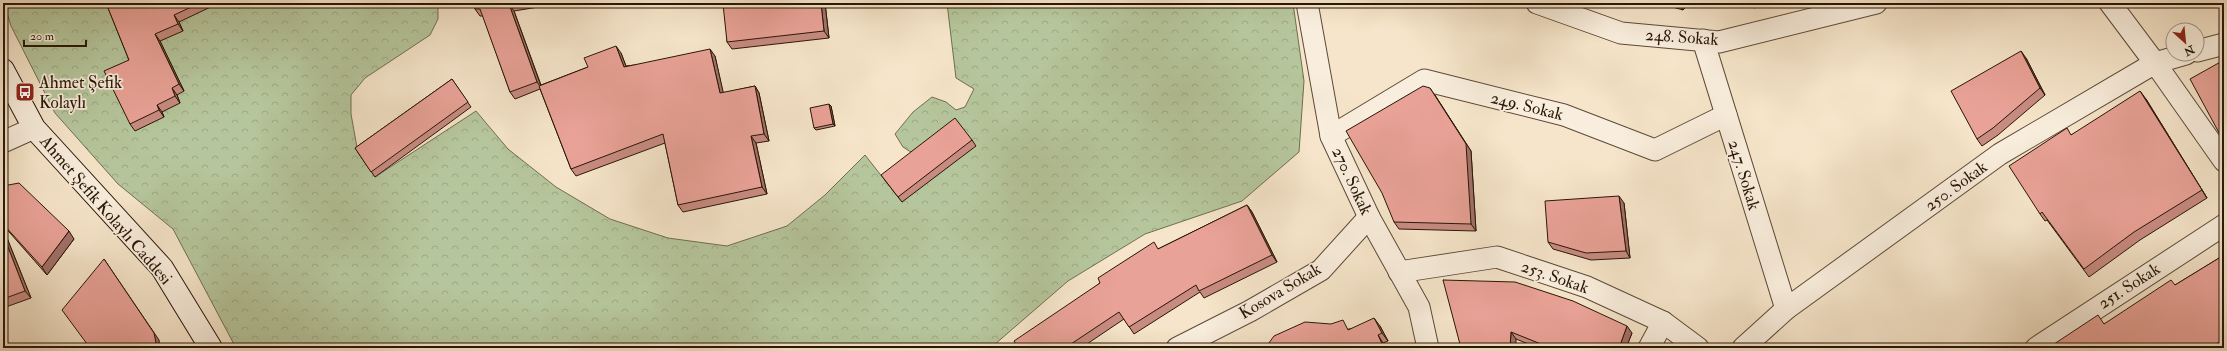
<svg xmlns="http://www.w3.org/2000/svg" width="2227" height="351" font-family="'IM FELL Double Pica',serif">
<defs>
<pattern id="forest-crowns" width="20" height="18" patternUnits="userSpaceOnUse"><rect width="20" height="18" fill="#b6c69c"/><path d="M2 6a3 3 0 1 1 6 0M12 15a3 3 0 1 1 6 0" fill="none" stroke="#9ca985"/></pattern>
</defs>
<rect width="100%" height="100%" fill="#f6e5ca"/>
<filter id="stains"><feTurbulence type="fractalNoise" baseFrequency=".005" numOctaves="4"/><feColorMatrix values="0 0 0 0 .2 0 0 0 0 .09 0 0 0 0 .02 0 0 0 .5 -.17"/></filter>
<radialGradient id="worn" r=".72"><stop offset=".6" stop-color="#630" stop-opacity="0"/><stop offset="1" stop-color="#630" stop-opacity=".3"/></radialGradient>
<path fill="url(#forest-crowns)" stroke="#6f6e52" d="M4,3H438V19L430,35L365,78L351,95V114L358,153L375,177L476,111L508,149L556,187L610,219L668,238L727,246L787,226L825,195L865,155L902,202L917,156L903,147L895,134L913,112L932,97L946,102L956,110L965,107L974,89L956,78L947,3H1293L1304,81L1299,152L1242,201L1145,234L1068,281L994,345L997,348H236L173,229L118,184L55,113L11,26Z"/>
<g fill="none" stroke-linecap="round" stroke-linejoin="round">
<g stroke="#5c4a38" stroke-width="23">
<g id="street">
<path d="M1307,3L1331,136L1369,217L1419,307L1428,348"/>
<path d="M1537,3L1621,33L1719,42L1876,3"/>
<path d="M2110,3L2155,63L2224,161"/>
<path d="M1703,40L1786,309"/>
<path d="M2197,51L2224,44"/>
<path d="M1331,136L1424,80L1564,115L1655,150L1726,115"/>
<path d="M3,142L34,128"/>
<path d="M1399,272L1497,257L1587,287L1663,322L1698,348"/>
<path d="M1177,348L1250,311L1321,270L1369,217"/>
<path d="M1649,348L1663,322"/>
<path d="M1743,348L1786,309L2000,154L2155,63L2186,54"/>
<path d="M2036,348L2224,225"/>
</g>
</g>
<g stroke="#281607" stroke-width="24">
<path id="secondary" d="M3,70L34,128L162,268L211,348"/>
</g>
<use href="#street" stroke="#f9eedd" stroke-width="21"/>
<use href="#secondary" stroke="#f9eedd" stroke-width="22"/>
</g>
<g fill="#c88b82" stroke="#281607">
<path d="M106,3H219L179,22L183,31L160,41L184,91L177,95L180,103L162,112L164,117L135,131L130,124L129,60Z"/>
<path d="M236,3H250L239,8Z"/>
<path d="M474,3H563L514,11L541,85L588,67L621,53L626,66L715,56L723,93L755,86L759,93L769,141L756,143L767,194L683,212L678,205L665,143L576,176L571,169L540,89L515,99L510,92L483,16H480L475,9Z"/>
<path d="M639,3H668L641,6Z"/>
<path d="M729,3H825L829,38L732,49L727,42Z"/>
<path d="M1659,3H1689L1683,10Z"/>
<path d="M1750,3H1768L1754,8Z"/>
<path d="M2026,58L2045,95L1998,135L1982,146L1977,139Z"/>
<path d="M452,79L471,107L375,177L355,148Z"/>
<path d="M1435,95L1471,151L1476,231L1399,229L1394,222Z"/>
<path d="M2146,99L2207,198L2140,240L2089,277L2047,220L2045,221L2040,214L2071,135Z"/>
<path d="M831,106L835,126L816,130L814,128Z"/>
<path d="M972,140L976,146L902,202L885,180Z"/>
<path d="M3,186L74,239L47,275L3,225Z"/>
<path d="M1624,203L1630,258L1591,260L1553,249L1548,242Z"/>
<path d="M1247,205L1252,212L1277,262L1204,298L1200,292L1134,334L1124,319L1081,348H1018L1100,283L1158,249Z"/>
<path d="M3,228L31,298L3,308Z"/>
<path d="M2224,255V348H2048L2104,324L2175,285Z"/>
<path d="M1443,280L1632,333L1626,348H1538L1516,339Z"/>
<path d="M1380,326L1388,341L1383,343L1386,348H1266L1349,329Z"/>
</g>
<g fill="#a3716a" stroke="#281607">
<path d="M821,3H825L829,38L824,31Z"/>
<path d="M1678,3H1689L1683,10Z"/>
<path d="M509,4L514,11L542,89L537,82Z"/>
<path d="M174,15L179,22L183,31L178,24Z"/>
<path d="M155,34L160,41L184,91L179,84Z"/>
<path d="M616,46L621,53L629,74L624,67Z"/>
<path d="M710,49L715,56L725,100L720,93Z"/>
<path d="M2021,51L2026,58L2045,95L2040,88Z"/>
<path d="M755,86L759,93L769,141L764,134Z"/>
<path d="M172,88L177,95L180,103L175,96Z"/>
<path d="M1430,88L1471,151L1476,231L1471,224Z"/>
<path d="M2140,91L2146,99L2207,198L2202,190Z"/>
<path d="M829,104L831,106L835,126L833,124Z"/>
<path d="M157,105L162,112L164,117L159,110Z"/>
<path d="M751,136L756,143L767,194L762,187Z"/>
<path d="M1619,196L1624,203L1630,258L1626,251Z"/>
<path d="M1247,205L1252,212L1277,262L1272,255Z"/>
<path d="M3,228L31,298L25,291L3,234Z"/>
<path d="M69,231L74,239L47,275L42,267Z"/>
<path d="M104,259L159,340L160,348H157Z"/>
<path d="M1374,318L1380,326L1388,341L1382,333Z"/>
<path d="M1627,326L1632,333L1626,348H1619Z"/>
<path d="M1511,332L1516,339V348H1510Z"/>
<path d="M1378,335L1383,343L1386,348H1384Z"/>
</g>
<g fill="#e9a297" stroke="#281607">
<path d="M106,3H200L174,15L178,24L155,34L179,84L172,88L175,96L157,105L159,110L130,124L104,71L129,60Z"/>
<path d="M474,3H514L509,4L537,82L510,92L480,9H475Z"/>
<path d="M729,3H821L824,31L727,42L723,4Z"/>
<path d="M616,46L624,67L710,49L720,93L755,86L764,134L751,136L762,187L678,205L663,134L571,169L539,86L588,67L584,58Z"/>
<path d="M2021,51L2040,88L1993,128L1977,139L1951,91Z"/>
<path d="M2224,60V142L2190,79Z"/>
<path d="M452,79L468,102L371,172L355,148Z"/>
<path d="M1423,86L1430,88L1466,144L1471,224L1394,222L1382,193L1346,131Z"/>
<path d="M2140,91L2202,190L2134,232L2084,269L2042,212L2040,214L2009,166L2067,128L2071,135Z"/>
<path d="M829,104L833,124L814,128L810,108Z"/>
<path d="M955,118L972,140L898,197L881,175Z"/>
<path d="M19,183L69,231L42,267L3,224V186Z"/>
<path d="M1619,196L1626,251L1586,253L1548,242L1545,201Z"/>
<path d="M1247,205L1272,255L1199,291L1196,285L1129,327L1119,312L1065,348H1018L1014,341L1100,283L1098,278L1154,242L1158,249Z"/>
<path d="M3,234L25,291L3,299Z"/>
<path d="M2224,255V339L2210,348H2048L2098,315L2104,324L2171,280L2175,285Z"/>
<path d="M104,259L154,333L157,348H94L93,346L90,348L62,310Z"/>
<path d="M1443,280L1515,282L1573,301L1627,326L1619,348H1546V346L1511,332L1510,348H1461Z"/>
<path d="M1374,318L1382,333L1378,335L1384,348H1266V347L1274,336L1305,322L1331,324L1343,320L1348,330Z"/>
<path d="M34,343L39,348H28Z"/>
</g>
<defs>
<g id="bus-square" transform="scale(1)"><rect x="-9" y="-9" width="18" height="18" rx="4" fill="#8f2418" stroke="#f9eedd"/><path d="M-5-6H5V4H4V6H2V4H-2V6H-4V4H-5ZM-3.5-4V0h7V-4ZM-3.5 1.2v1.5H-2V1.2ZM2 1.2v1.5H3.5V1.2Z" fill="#fff"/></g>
</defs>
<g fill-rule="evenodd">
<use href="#bus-square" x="25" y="92"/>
</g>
<g text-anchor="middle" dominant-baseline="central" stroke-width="3.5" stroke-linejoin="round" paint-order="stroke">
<g font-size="17" fill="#281607" stroke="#f9eedd">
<text transform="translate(1682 37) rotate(4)">248. Sokak</text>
<text transform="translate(1527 106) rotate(14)">249. Sokak</text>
<text transform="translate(1744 175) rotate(73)">247. Sokak</text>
<text transform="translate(1352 181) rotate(65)">270. Sokak</text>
<text transform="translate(1956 186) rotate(-36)">250. Sokak</text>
<text transform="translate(106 210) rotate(49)">Ahmet Şefik Kolaylı Caddesi</text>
<text transform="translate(1555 277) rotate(19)">253. Sokak</text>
<text transform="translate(2129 286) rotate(-33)">251. Sokak</text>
<text transform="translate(1280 291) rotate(-31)">Kosova Sokak</text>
</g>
<g font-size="17" fill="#281607" stroke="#f9eedd" text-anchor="start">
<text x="39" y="82">Ahmet Şefik<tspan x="39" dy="20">Kolaylı</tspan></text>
</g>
</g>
<rect width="2227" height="351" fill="none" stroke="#f6e5ca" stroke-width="16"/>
<rect x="4" y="4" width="2219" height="343" fill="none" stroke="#281607" stroke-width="2"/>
<rect x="8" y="8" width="2211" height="335" fill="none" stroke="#281607"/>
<g transform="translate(2185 42) rotate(153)"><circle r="19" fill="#f9eedd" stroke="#a59887"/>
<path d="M0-3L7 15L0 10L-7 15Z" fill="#8f2418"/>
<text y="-6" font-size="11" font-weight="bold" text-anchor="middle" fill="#281607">N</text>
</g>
<path d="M24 40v6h62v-6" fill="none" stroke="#281607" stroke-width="2"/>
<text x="30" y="40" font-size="12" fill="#281607" stroke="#f9eedd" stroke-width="3" paint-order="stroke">20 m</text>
<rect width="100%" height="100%" filter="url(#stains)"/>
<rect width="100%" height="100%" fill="url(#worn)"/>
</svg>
